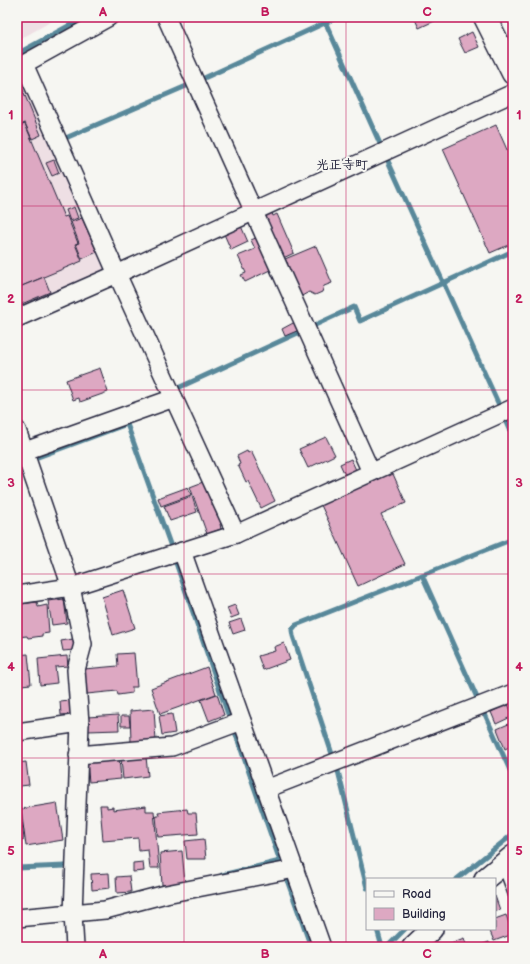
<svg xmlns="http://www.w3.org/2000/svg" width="530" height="964" font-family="'Balsamiq Sans','Klee One',sans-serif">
<rect width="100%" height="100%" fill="#f6f6f2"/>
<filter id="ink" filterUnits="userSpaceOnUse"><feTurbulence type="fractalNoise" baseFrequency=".025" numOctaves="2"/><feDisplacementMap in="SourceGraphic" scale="8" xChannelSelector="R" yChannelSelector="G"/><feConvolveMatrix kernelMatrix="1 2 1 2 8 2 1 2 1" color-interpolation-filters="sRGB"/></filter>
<g filter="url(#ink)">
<g fill="#eedfe4">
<path d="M17,17H59L17,41Z"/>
<path d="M17,78L23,80L108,265L104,271L17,310Z"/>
</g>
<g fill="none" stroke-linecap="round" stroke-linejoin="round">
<g stroke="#59889a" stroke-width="5">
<path d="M323,17L381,146"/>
<path d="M17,54L85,17"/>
<path d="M202,79L338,17"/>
<path d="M68,137L191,84"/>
<path d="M388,161L499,405"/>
<path d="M313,326L354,307L360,321L513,251"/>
<path d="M178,388L300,332"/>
<path d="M506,420L513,436"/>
<path d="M38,457L127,424L170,544"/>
<path d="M17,462H18"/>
<path d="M176,563L228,714"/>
<path d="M422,575L478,700"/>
<path d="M484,712L513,777"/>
<path d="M332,754L293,636L292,630L296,625L513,539"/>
<path d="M338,771L367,888"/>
<path d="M17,868L65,866"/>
<path d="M222,875L280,861L236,735"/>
<path d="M457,879L513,834"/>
<path d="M287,880L311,947"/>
<path d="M377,929L382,947"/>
<path d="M387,947L405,929"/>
</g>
</g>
<g fill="#dda8c2" stroke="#22223b">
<path d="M414,17H443L419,28Z"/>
<path d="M472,32L479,47L465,53L458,39Z"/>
<path d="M17,80L19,81L24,92L17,95Z"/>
<path d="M24,93L41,135L32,139L25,123L17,127V95Z"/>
<path d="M25,124L64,217L67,216L78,243L75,244L82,261L17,288V127Z"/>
<path d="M496,125L513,163V243L490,253L443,149Z"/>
<path d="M54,160L59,173L52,176L46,163Z"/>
<path d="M74,207L78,218L70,221L66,210Z"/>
<path d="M272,213L273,216L277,214L294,253L281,259L265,222L267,215Z"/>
<path d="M82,218L97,252L82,259L76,244L79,243L71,222Z"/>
<path d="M241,226L248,242L231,250L224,234Z"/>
<path d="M258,237L272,269L245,282L241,275L246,273L238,256L255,249L251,240Z"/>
<path d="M316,246L332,283L324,286L322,292L315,295L309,292L300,297L285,265L288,264L285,259Z"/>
<path d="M44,277L50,292L17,306V288Z"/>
<path d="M295,322L299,330L285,336L282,329Z"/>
<path d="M100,368L108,392L80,402L79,398L73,400L66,380Z"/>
<path d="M326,437L335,455L308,468L299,449Z"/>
<path d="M247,451L248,453L251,451L275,501L261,508L248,481L246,482L238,465L240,464L237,456Z"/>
<path d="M351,459L356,470L345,475L340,464Z"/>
<path d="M388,474L389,476L393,474L406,503L381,514L405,564L358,586L321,505Z"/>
<path d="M203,482L223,523L220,524L221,529L207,534L190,487Z"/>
<path d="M188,487L191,495L161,506L158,498Z"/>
<path d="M192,496L197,512L170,521L164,506Z"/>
<path d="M123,590L135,628L113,635L102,597Z"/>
<path d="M64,599L67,623L52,625L48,601Z"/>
<path d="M37,602L38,607L47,605L49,633L42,634V636L28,638L27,636L17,637V609H22L21,604Z"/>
<path d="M235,605L239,615L231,618L227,608Z"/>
<path d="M241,619L245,630L233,634L229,623Z"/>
<path d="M73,639L74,650L63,651L61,641Z"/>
<path d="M284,643L290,660L263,670L258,656L275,651L274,647Z"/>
<path d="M134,653L137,687H132V693L118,695L117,691L87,694L84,669L118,666L117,654Z"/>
<path d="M28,654L31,684L21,685L20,680H17V655Z"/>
<path d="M67,656L68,666L55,667L57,683L40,685L38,659Z"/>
<path d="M207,667L216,694L160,714L151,688Z"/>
<path d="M217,694L224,715L209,721L201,700Z"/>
<path d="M70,700L71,714L61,715L60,701Z"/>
<path d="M508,704L513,716L496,724L491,712Z"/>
<path d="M154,709L156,741L131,742L130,711Z"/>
<path d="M172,714L175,733L162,735L159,716Z"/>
<path d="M118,715L119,730L88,731L87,717Z"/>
<path d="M121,716H129L130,726H121Z"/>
<path d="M513,722V745L505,749L497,729Z"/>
<path d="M146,757L148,776L123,779L121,759Z"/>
<path d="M119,758L121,779L89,782L87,761Z"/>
<path d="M26,762L29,785L20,786V788H17V763Z"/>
<path d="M57,803L63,840L26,846L21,809Z"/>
<path d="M100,805H107V808L113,807V810L146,806V811H154L159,868H150L148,850L139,851L138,838L103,841Z"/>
<path d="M187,809L188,813H196L198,834L158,837L156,816H159L158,812Z"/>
<path d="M22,823L24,839L17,841V824Z"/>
<path d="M204,839L206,859H187L185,841Z"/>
<path d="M182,851L185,883L162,885L160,853Z"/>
<path d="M143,862L144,871L133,872V863Z"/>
<path d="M109,873L110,888L92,890L91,874Z"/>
<path d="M129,876L131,892L117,893L116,877Z"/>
<path d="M495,896L500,910L495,911Z"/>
<path d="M506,915L513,934L494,941L489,929H495V919Z"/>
<path d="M464,938L467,947H449L448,944Z"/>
<path d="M489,942L490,947H476Z"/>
</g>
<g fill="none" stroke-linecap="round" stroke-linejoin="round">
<g stroke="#22223b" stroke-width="11">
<path id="service" d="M502,865L513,895"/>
</g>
<g stroke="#22223b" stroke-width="20">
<g id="minor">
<path d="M109,17L24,64L117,274L236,534"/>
<path d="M166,17L371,472"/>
<path d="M17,318L117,274L513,93"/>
<path d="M17,430L71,587L83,644L76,670L80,723L73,914L75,947"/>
<path d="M25,451L174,398"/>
<path d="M182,551L322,947"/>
<path d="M17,595L71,587L236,534L513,408"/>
<path d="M17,732L80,723"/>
<path d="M78,755L172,747L242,721"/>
<path d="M266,789L513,693"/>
<path d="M17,918L105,910L166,894L295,869"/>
</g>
</g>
<g stroke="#22223b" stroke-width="24">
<g id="tertiary">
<path d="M485,879L513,856"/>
<path d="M413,947L432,929"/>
</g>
</g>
<g stroke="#22223b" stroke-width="25">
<path id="secondary" d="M485,17L513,73"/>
</g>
<use href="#service" stroke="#f6f6f2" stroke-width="8"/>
<use href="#minor" stroke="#f6f6f2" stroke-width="17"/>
<use href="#tertiary" stroke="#f6f6f2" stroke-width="21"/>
<use href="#secondary" stroke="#f6f6f2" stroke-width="22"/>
</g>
</g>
<path fill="none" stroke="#c2185b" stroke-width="1" stroke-opacity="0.55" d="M184,17V947M346,17V947M17,206H513M17,390H513M17,574H513M17,758H513"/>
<g text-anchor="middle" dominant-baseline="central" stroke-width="4" stroke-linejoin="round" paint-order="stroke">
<g font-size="13" font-weight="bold" fill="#22223b" stroke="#f6f6f2">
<text x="342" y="165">光正寺町</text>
</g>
</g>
<rect width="530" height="964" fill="none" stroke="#f6f6f2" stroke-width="44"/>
<rect x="366" y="878" width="130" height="52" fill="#f6f6f2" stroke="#a1a1a9"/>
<rect x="374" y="891" width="20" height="6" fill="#f6f6f2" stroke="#a1a1a9"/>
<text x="402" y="898" font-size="12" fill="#22223b">Road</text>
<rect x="374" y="908" width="20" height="12" fill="#dda8c2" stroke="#a1a1a9"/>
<text x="402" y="918" font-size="12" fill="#22223b">Building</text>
<rect x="22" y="22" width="486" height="920" fill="none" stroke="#c2185b" stroke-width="1.5"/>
<g font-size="13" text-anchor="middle" font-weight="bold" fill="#c2185b">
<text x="103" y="16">A</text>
<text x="265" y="16">B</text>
<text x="427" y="16">C</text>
<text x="11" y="119">1</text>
<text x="519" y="119">1</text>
<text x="11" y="303">2</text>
<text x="519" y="303">2</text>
<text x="11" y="487">3</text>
<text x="519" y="487">3</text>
<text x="11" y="671">4</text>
<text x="519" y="671">4</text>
<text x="11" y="855">5</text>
<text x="519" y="855">5</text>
<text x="103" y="958">A</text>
<text x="265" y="958">B</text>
<text x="427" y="958">C</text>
</g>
</svg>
